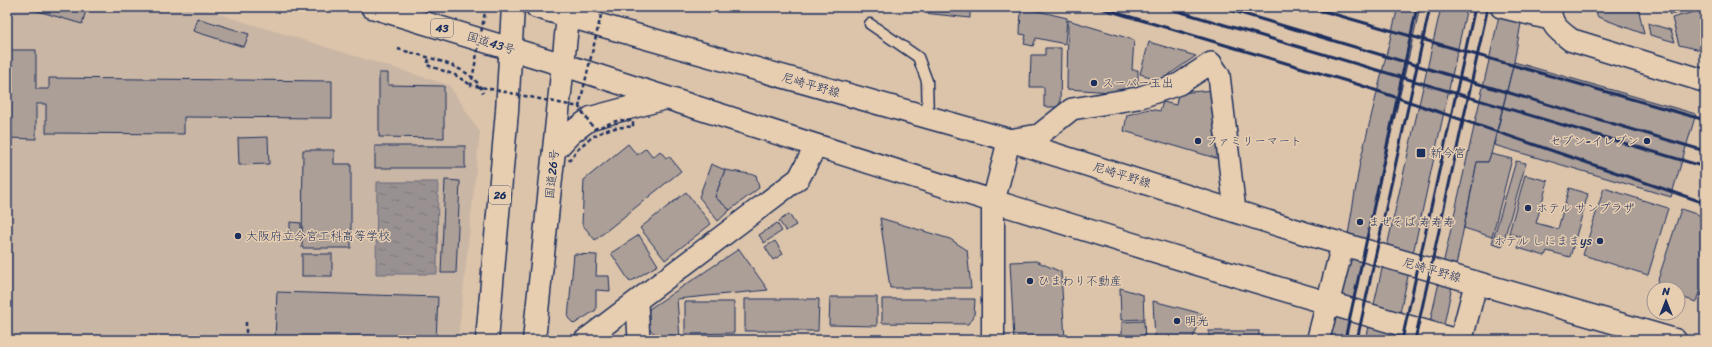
<svg xmlns="http://www.w3.org/2000/svg" width="1712" height="347" font-family="Sriracha,'Klee One',sans-serif">
<defs>
<pattern id="water-ripples" width="26" height="14" patternUnits="userSpaceOnUse"><rect width="26" height="14" fill="#999191"/><path d="M2 4q2-2 4 0t4 0M15 11q2-2 4 0t4 0" fill="none" stroke="#7c777a"/></pattern>
</defs>
<rect width="100%" height="100%" fill="#dcc4ab"/>
<filter id="ink" filterUnits="userSpaceOnUse"><feTurbulence type="fractalNoise" baseFrequency=".025" numOctaves="2"/><feDisplacementMap in="SourceGraphic" scale="8" xChannelSelector="R" yChannelSelector="G"/><feConvolveMatrix kernelMatrix="1 2 1 2 8 2 1 2 1" color-interpolation-filters="sRGB"/></filter>
<g filter="url(#ink)">
<path fill="#cab6a4" d="M7,7H196L449,85L480,132L458,340H7Z"/>
<path fill="url(#water-ripples)" stroke="#676a7d" d="M377,182H438L437,274H376Z"/>
<g fill="#ac9f98" stroke="#1b2f5e">
<path d="M24,7H87L82,24Z"/>
<path d="M924,7H970V18L924,13Z"/>
<path d="M1021,7L1067,18L1065,44L1036,38L1033,46L1024,44L1026,35L1020,34Z"/>
<path d="M1398,7H1420L1344,340H1336L1331,338L1360,162Z"/>
<path d="M1441,7H1467L1394,340H1366Z"/>
<path d="M1501,7H1524L1514,62L1491,154L1488,162H1477L1441,340H1426Z"/>
<path d="M1594,7H1638L1644,34L1598,17Z"/>
<path d="M1668,7H1700L1670,15Z"/>
<path d="M1705,9V51L1679,45L1672,18Z"/>
<path d="M197,18L249,34L244,47L193,31Z"/>
<path d="M1068,20L1134,40L1132,70H1138V84H1128L1127,93L1067,89Z"/>
<path d="M1648,23L1671,30L1675,42L1650,35Z"/>
<path d="M1149,42L1196,56L1161,80L1140,74Z"/>
<path d="M1045,48H1061L1060,107H1044V87H1030L1031,55H1045Z"/>
<path d="M7,50H36V89H49V78L332,81V118L184,117V134L46,133V104H36V139L7,138Z"/>
<path d="M1514,62L1696,114L1671,197L1494,145Z"/>
<path d="M379,73H388V85L444,86V138L379,137Z"/>
<path d="M1214,90L1219,159L1124,131L1127,115L1149,109L1160,111L1163,102L1176,105L1178,93Z"/>
<path d="M268,137L269,164L239,165L238,138Z"/>
<path d="M628,144L637,155L646,148L653,157L660,151L666,158L669,156L681,171L595,240L582,224L584,180Z"/>
<rect x="375" y="146" width="90" height="22"/>
<path d="M303,150H334V164H351V248H302Z"/>
<path d="M1491,154L1512,159L1492,237L1464,228L1477,162H1488Z"/>
<path d="M1516,161L1526,163L1502,246L1492,243Z"/>
<path d="M711,164L725,170L715,197L730,210L718,221L699,197Z"/>
<path d="M725,170L756,175L759,188L730,210L715,197Z"/>
<path d="M1525,175L1548,181L1536,223L1558,229L1569,188L1588,194L1570,257L1547,251L1545,256L1518,248L1521,237L1509,233Z"/>
<path d="M445,180L460,181L456,273H441Z"/>
<path d="M1604,188L1668,208L1648,275L1583,255Z"/>
<path d="M686,192L711,224L665,260L640,228Z"/>
<path d="M1681,209L1705,217V283L1701,296L1698,295L1696,302L1678,296V289H1655Z"/>
<path d="M789,214L796,225L786,231L779,221Z"/>
<path d="M880,218L950,239L967,250L971,288H890Z"/>
<path d="M290,222L301,223V239H290Z"/>
<path d="M777,223L782,231L764,243L759,235Z"/>
<path d="M639,235L658,265L630,282L611,253Z"/>
<path d="M775,241L783,254L773,260L765,247Z"/>
<path d="M739,249L768,290L677,299L680,338L661,339L647,327L649,309Z"/>
<rect x="302" y="254" width="30" height="22"/>
<path d="M574,254L597,255L596,276H609L610,291L596,290V310L574,324L568,318Z"/>
<path d="M1036,261L1061,272L1065,340H1014L1010,262Z"/>
<path d="M1120,288L1143,295L1144,319L1121,320Z"/>
<path d="M277,292L438,297L436,340H275Z"/>
<path d="M830,297H877V326L829,325Z"/>
<path d="M745,299H819L818,331H745Z"/>
<path d="M882,299H975L974,316L968,324L882,323Z"/>
<path d="M1153,301L1203,314L1192,340H1155Z"/>
<path d="M685,302H734V333L685,334Z"/>
<path d="M1144,321L1145,340H1122V322Z"/>
<rect x="1209" y="331" width="50" height="9"/>
</g>
<g fill="none" stroke-linecap="round" stroke-linejoin="round">
<g stroke="#1b2f5e" stroke-width="13">
<path id="service" d="M870,24L918,57L927,81L928,118"/>
</g>
<g stroke="#1b2f5e" stroke-width="24">
<g id="minor">
<path d="M1501,7L1550,19"/>
<path d="M1009,140L1039,135L1072,109L1138,98L1179,84L1211,63L1219,75L1235,211"/>
<path d="M637,303L639,340"/>
<path d="M585,340L799,178L816,146"/>
</g>
</g>
<g stroke="#1b2f5e" stroke-width="25">
<g id="tertiary">
<path d="M1550,7C1550,25 1558,30 1571,40L1705,81"/>
<path d="M568,16L1009,140L1304,233L1675,340"/>
<path d="M564,65C860,160 1156,254 1455,340"/>
<path d="M993,340V203L1009,140"/>
<path d="M1318,340L1343,244"/>
<path d="M1461,340L1476,283"/>
</g>
</g>
<g stroke="#1b2f5e" stroke-width="25">
<g id="trunk">
<path d="M372,7L564,65"/>
<path d="M537,7L568,16"/>
<path d="M554,151L571,133L591,118L666,98"/>
<path d="M487,340L507,111L513,7"/>
<path d="M534,340L569,7"/>
</g>
</g>
<g stroke="#1b2f5e" stroke-width="2.5" stroke-dasharray="4 3" stroke-linecap="butt">
<path d="M398,49C424,57 474,65 483,93"/>
<path d="M429,59L427,65L455,75L471,85"/>
<path d="M246,340V319"/>
</g>
<use href="#service" stroke="#e8ceb0" stroke-width="10"/>
<use href="#minor" stroke="#e8ceb0" stroke-width="21"/>
<use href="#tertiary" stroke="#e8ceb0" stroke-width="22"/>
<use href="#trunk" stroke="#e8ceb0" stroke-width="22"/>
<g stroke="#1b2f5e" stroke-width="3">
<path d="M1097,7L1360,85L1705,203"/>
<path d="M1164,7L1705,167"/>
<path d="M1220,7L1705,151"/>
<path d="M1309,7L1705,120"/>
<path d="M1345,340L1417,7"/>
<path d="M1357,340L1430,7"/>
<path d="M1402,340L1475,7"/>
<path d="M1415,340L1488,7"/>
</g>
<g stroke="#1b2f5e" stroke-width="2.5" stroke-dasharray="4 3" stroke-linecap="butt">
<path d="M486,7L471,85L579,107L603,7"/>
<path d="M569,161C584,138 606,125 633,127V121L619,120L594,129L579,107"/>
</g>
</g>
</g>
<g fill="#1b2f5e" stroke="#e8ceb0" stroke-width="1.5">
<circle cx="1094" cy="83" r="4"/>
<circle cx="1198" cy="141" r="4"/>
<circle cx="1647" cy="141" r="4"/>
<rect x="1416" y="148" width="10" height="10" rx="2"/>
<circle cx="1528" cy="208" r="4"/>
<circle cx="1360" cy="222" r="4"/>
<circle cx="238" cy="236" r="4"/>
<circle cx="1600" cy="241" r="4"/>
<circle cx="1030" cy="281" r="4"/>
<circle cx="1177" cy="321" r="4"/>
</g>
<g text-anchor="middle" dominant-baseline="central" stroke-width="3" stroke-linejoin="round" paint-order="stroke">
<g fill="#e8ceb0" stroke="#585f77" stroke-width="1">
<rect x="431" y="19" width="22" height="18" rx="3"/>
<rect x="489" y="186" width="22" height="18" rx="3"/>
</g>
<g font-size="11" font-weight="bold" fill="#1b2f5e">
<text x="442" y="28">43</text>
<text x="500" y="195">26</text>
</g>
<g font-size="12" fill="#1b2f5e" stroke="#e8ceb0">
<text transform="translate(491 43) rotate(17)">国道43号</text>
<text transform="translate(811 85) rotate(16)">尼崎平野線</text>
<text transform="translate(552 174) rotate(-84)">国道26号</text>
<text transform="translate(1122 175) rotate(17)">尼崎平野線</text>
<text transform="translate(1432 270) rotate(16)">尼崎平野線</text>
</g>
<g font-size="12" fill="#1b2f5e" stroke="#e8ceb0" text-anchor="start">
<text x="1102" y="83">スーパー玉出</text>
<text x="1206" y="141">ファミリーマート</text>
<text x="1639" y="141" text-anchor="end">セブン-イレブン</text>
<text x="1430" y="153">新今宮</text>
<text x="1536" y="208">ホテル サンプラザ</text>
<text x="1368" y="222">まぜそば 寿寿寿</text>
<text x="246" y="236">大阪府立今宮工科高等学校</text>
<text x="1592" y="241" text-anchor="end">ホテル しにままys</text>
<text x="1038" y="281">ひまわり不動産</text>
<text x="1185" y="321">明光</text>
</g>
</g>
<rect width="1712" height="347" fill="none" stroke="#e8ceb0" stroke-width="24"/>
<rect x="12" y="12" width="1688" height="323" fill="none" stroke="#1b2f5e" stroke-width="1.5" filter="url(#ink)"/>
<g transform="translate(1666 301)"><circle r="19" fill="#e8ceb0" stroke="#968e8f"/>
<path d="M0-3L7 15L0 10L-7 15Z" fill="#1b2f5e"/>
<text y="-6" font-size="11" font-weight="bold" text-anchor="middle" fill="#1b2f5e">N</text>
</g>
</svg>
